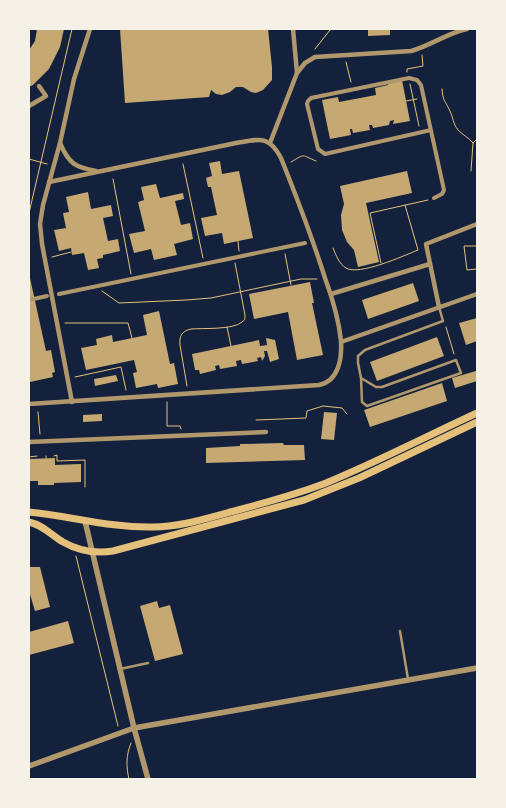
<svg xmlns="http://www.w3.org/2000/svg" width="506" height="808" font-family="'Fira Sans',sans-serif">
<rect width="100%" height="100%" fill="#14213d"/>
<g fill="#c6a872">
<path d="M37,29H64L60,47L49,69L33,85L29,87V50L35,41Z"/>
<path d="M120,29H268L272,67V80L263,90L256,93L251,92L243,87H236L230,92L222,95L216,94L211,90L209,97L125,103Z"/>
<path d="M368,29H390V35L368,36Z"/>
<path d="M402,80L410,121L393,124L394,120L390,121L389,125L373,128L372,125H369L370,130L353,133L352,129H350L351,135L330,139L322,100L338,97L339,102L376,95L375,88L388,85V82Z"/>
<path d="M220,161L222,174L239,171L253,238L224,244L222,233L205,236L201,218L217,215L211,187H208L206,178L212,176L209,163Z"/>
<path d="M407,171L412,193L366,203L379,262L358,267L354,250L347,242L342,230L341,215L344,204L340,186Z"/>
<path d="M156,184L160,198L183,193L184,199L175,201L181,225L190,223L193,239L174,244L177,255L154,260L151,249L134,253L129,234L145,231L138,202L144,200L141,187Z"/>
<path d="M88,192L91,209L111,205L113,216L103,218L108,241L118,239L120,251L103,255V258L97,259L99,268L88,270L84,253L72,255L71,248L59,251L54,230L66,228L63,213L69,212L66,197Z"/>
<path d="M29,278H30L46,351L51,350L55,372L52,373L53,377L30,382Z"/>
<path d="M310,282L314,303H312L323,355L297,360L288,312L254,319L249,294Z"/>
<path d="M413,283L419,301L368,319L362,300Z"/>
<path d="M159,311L170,364L174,363L178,384L158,388L157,384L136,388L133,373L137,372L134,360L86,370L81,348L97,345L96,339L112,335L113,342L147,335L143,315Z"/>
<path d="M477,318V341L466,345L459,323Z"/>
<path d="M437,337L444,356L377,381L370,362Z"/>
<path d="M266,338L275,340L279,359L270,362L267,351H264L265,356L262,361L261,357L257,358L258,361L242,364L241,360L236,361L237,366L220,369L219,365L215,366L216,370L200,374L199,370H195L192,354L259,340L260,346L267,345Z"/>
<path d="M476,371L477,381L455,388L452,378Z"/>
<path d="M116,375L118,381L95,386L94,379Z"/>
<path d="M442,383L447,401L370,427L364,410Z"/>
<path d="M324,412L337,413L334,440L321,439Z"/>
<path d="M102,414V421L83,422V415Z"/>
<path d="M283,443L284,445H304L305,460L206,463V448L240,446V444Z"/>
<path d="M55,458V465L81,464V482L54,483V485H38V481H29V459Z"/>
<path d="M29,567H40L50,607L35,611L29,591Z"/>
<path d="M157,601L159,608L170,605L183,654L155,661L140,606Z"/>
<path d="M68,621L74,643L29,655V632Z"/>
</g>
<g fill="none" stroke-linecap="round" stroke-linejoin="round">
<g stroke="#e5c07b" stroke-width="1">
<path d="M315,49L330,30"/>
<path d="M346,62L351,82"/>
<path d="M407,72V69L423,66L422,55"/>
<path d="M410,84L419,126"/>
<path d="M442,89C443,102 445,100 450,111C453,117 453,124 458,130C463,135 469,138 473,143"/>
<path d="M406,101L417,99"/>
<path d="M29,159L47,164"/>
<path d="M291,162C306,153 301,155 316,161"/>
<path d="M183,164L203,258"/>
<path d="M471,171L473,143L477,139"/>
<path d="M113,179L131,274"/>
<path d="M29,213L72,29"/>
<path d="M238,241L239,251"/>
<path d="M477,246H464L467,270L477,269"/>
<path d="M333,248C336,255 339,264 346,268C359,276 403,256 418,250L405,205"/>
<path d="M285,254L291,285"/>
<path d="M52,257L71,252"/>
<path d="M381,263L370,213L428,200"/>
<path d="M102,291L119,303L186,300L211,298L301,279H317"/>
<path d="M65,323H128L132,338"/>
<path d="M227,327L231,346"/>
<path d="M446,327L454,354"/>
<path d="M75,377L121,367L126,390"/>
<path d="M187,386L180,345C179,336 182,331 191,329C203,328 233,330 242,322C245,320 245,319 245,315L235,263"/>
<path d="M167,402V426H180L181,429"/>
<path d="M38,412L40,434"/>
<path d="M256,420L306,418L307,411L323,406L342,408L347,414"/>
<path d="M46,456V458"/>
<path d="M54,456L57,455V461L85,460V487"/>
<path d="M29,457L37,456"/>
<path d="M76,556L118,726"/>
<path d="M129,779C126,767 126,755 131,743"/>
</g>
<g stroke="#b1986c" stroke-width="2.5">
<path d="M361,378L376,387H382L456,360L461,373L367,406L362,402L361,378L358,363V356L365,350L443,321L439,307"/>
<path d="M400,631L408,679"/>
<path d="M120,669L148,663"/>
</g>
<g stroke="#b1986c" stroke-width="4">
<path d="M431,130L325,154L318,149L307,104L308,101L311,98L409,78L417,80L421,85L444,190L442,194L434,198"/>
<path d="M59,294L305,243"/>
<path d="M29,300L47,296"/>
</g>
<g stroke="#b1986c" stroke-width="4.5">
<path d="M293,29L297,73"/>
<path d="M29,106L46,96L39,86"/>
<path d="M60,143C69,164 75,167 96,171"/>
<path d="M270,143L297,73L305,63L315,57L411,51C430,46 447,33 467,29"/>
<path d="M331,294L430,264"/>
<path d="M439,307L426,244L477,224"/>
<path d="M341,342L477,294"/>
<path d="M72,402L42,244L40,224L43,205L60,143L74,79L90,29"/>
<path d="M29,404L319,385C339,381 342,358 341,341C339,321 332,297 325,278C312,237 297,198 281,158C269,135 260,139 236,143L49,182"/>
<path d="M29,442L266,432"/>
</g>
<g stroke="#b1986c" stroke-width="5.5">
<path d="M85,521L134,728L148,779"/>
<path d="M29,766L134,728L477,668"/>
</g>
<g stroke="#e5c07b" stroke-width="7">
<path d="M29,512C71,516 110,528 153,527C182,527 210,517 238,510C268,502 297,494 326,483C377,462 427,436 477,413"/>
<path d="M29,522C43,525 51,535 63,542C79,551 95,554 113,551L304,500L359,478L477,422"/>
</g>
</g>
<rect width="506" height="808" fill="none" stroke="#f6f1e7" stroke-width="60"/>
</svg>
